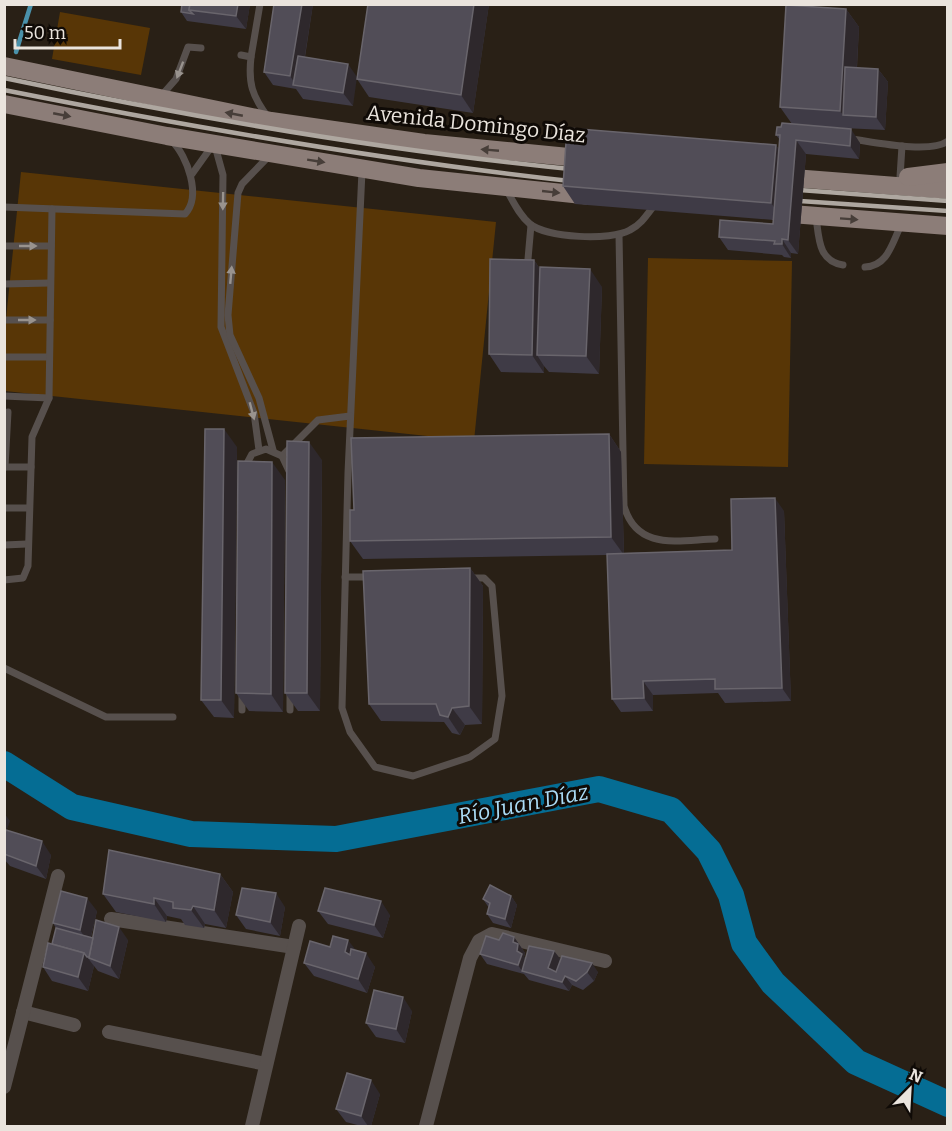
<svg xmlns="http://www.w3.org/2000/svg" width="952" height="1131" font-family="Bitter,serif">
<rect width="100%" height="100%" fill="#292016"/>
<g fill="#583606">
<path d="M60,12L150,28L141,75L52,59Z"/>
<path d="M21,172L496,222L474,441L5,391V329Z"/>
<path d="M648,258L792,261L788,467L644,464Z"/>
</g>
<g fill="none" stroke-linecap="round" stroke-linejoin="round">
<path stroke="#4a91aa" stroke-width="4.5" d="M16,52L31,4"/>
<path stroke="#056d94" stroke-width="26" d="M4,764L72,807L191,834L336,839L599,789L671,810L709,851L731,895L744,943L773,983L856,1062L948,1104"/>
<g stroke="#57504d" stroke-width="7">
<path d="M241,55L251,57C248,83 252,96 268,117"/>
<path d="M251,57L260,4"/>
<path d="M162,95L176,79L188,47L201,48"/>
<path d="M852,139C874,142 930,154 948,141"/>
<path d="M215,146L223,175L221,327L254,413L259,450"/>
<path d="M269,156L242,184L238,193L228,315L230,335L259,398L273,450"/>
<path d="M362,171L348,473L342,708L350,732L375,767L413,776L470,757L495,739L502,696L492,586L484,578H470"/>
<path d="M192,174L212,146"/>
<path d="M900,177L902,146"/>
<path d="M506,189C513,201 519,215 530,224C547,238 611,241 630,230C642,224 648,213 656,203"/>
<path d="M4,207L185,214C202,196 187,156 172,141"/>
<path d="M816,217C819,238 818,261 843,265"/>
<path d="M619,235L624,506C637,551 678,540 715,539"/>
<path d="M4,246H51"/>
<path d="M528,259L531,225"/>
<path d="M865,267C888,266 892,243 901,225"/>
<path d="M4,284L50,283"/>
<path d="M4,320H50"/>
<path d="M4,357H49"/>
<path d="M4,396L49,398"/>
<path d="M282,456L318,420L350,416"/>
<path d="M4,467H31"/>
<path d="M5,467L8,412"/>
<path d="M244,469L252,454L266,449L282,456L289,471"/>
<path d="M4,508H29"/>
<path d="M4,545L27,544"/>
<path d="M345,577H371"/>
<path d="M4,580L23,578L28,566L32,437L49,398L52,209"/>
<path d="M4,668L106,717H173"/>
<path d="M290,692V710"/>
<path d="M242,710V693"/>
</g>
<g stroke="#57504d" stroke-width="14">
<path d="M111,919L294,947"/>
<path d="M23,1012L74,1025"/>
<path d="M109,1032L266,1064"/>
<path d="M4,1087L58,876"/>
<path d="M252,1126L299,926"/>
<path d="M426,1126L470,958L479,941L492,934L605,961"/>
</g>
<g stroke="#8c7d78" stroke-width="18">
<path d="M4,66L271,121L424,143L589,159"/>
<path d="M4,104L167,136L419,178L592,196"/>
<path d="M780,177L948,190"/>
<path d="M908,177L948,172"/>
<path d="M778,213L948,226"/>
</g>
<g stroke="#aea7a0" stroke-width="4.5">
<path d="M4,78C195,118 386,151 580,170"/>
<path d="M4,90C195,128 386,161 579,182"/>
<path d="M786,189L948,201"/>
<path d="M785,200L948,211"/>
</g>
</g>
<g fill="#3f3b46">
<path d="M182,4H250L246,29L187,21L181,12Z"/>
<path d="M274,4H313L305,57L348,64L353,106L303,99L296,89L273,85L264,72Z"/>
<path d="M368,4H489L473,113L369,97L357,79Z"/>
<path d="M846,9L859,27L857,68L878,69L888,82L885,130L822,127L860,143L859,159L806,154L798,254L791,253V258L784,257L782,255L728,250L719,237L773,224L774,220L575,204L563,186L776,145L779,150L780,140L776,135L781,127L792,124L780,107Z"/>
<path d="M534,260L540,269L602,287L599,374L549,372L544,366V373L501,372L489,354Z"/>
<path d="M609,434L621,452L624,553L732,550L784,511L791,701L725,703L718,693L653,695V711L621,712L612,699L607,555L363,559L350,541L354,510Z"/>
<path d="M237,447L234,718L214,717L201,700Z"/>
<path d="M322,460L320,711H298L285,693Z"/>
<path d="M285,480L283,712L249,711L236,693Z"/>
<path d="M470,568L483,586L482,724L465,725L460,735L452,733L444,722L381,721L369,704Z"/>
<path d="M10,821L6,830L51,855L46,879L10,866L4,859V836Z"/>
<path d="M220,874L233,892L226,928L205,924L204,928L185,925L181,919L167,916L166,922L116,912L103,894Z"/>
<path d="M511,896L517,905L511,928L493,923L487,914L489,908L483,899Z"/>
<path d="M285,907L280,936L246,929L236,915Z"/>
<path d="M97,911L91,937L128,940L119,979L98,971L94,966L88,991L52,981L43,967L52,944L56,928L53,923Z"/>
<path d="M318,911L390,915L383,938L328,924Z"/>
<path d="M514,937L525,953L524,957L526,959L554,951L561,960L598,972L594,981L583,990L572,985L569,991L529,980L524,974L487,964L480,954L499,940Z"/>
<path d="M330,947L355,950L375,967L367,993L314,976L304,963Z"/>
<path d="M412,1011L405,1043L376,1037L366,1023Z"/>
<path d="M380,1094L371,1126H361L346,1122L336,1109Z"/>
</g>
<g fill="#2e282c">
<path d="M238,4H250L246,29L236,16Z"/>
<path d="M302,4H313L300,86H297L290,76Z"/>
<path d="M474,4H489L473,113L461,95Z"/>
<path d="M846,9L859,27L854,115H843L840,111Z"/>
<path d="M348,64L357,77L353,106L343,93Z"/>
<path d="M878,69L888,82L885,130L876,117Z"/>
<path d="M851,129L860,143L859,159L850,146Z"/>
<path d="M796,140L806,154L798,254L788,240Z"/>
<path d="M776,145L789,163L784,221L771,203Z"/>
<path d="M782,239L791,253V258L782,244Z"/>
<path d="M534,260L546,278L537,355L544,366V373L532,355Z"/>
<path d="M590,269L602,287L599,374L586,356Z"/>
<path d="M224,429L237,447L234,718L221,700Z"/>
<path d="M609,434L621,452L624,555L611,537Z"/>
<path d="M309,442L322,460L320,711L307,693Z"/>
<path d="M272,462L285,480L283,712L271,694Z"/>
<path d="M775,498L784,511L791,701L782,688Z"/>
<path d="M470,568L483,586L482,724L469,706Z"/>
<path d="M643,681L653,695V711L644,698Z"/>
<path d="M452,708L465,725L460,735L448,717Z"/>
<path d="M4,813L10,821L4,836Z"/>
<path d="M42,841L51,855L46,879L36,866Z"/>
<path d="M220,874L233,892L226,928L214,910Z"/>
<path d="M276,893L285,907L280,936L270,922Z"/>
<path d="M511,896L517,905L511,928L505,919Z"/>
<path d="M87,898L97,911L89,944L80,930Z"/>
<path d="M154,898L167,916L166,922L154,904Z"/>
<path d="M381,901L390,915L383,938L374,925Z"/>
<path d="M193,906L205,924L204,928L191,910Z"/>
<path d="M119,927L128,940L119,979L110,966Z"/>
<path d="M514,937L525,953L524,957L528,963L522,971L524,974L518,965L517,951L513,942Z"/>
<path d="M348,940L358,953L354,965L345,952Z"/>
<path d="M554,951L561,960L555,978L548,968Z"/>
<path d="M84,953L94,966L88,991L78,977Z"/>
<path d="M366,953L375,967L367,993L358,979Z"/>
<path d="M592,963L598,972L594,981L587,972Z"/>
<path d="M565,976L572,985L569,991L562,982Z"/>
<path d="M403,997L412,1011L405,1043L396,1029Z"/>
<path d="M371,1080L380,1094L371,1126H368L361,1116Z"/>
</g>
<g fill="#514d57" stroke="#69656c" stroke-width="1.5">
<path d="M182,4H190L189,10L193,14L181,12Z"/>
<path d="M190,4H238L236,16L189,10Z"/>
<path d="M274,4H302L290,76L264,72Z"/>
<path d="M368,4H474L461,95L357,79Z"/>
<path d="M786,5L846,9L840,111L780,107Z"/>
<path d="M298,56L348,64L343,93L293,85Z"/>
<path d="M845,67L878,69L876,117L843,115Z"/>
<path d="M782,123L851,129L850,146L796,140L788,240L782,239V244H774L775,241L719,237L720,220L773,224L780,135H776L777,127H781Z"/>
<path d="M567,128L776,145L771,203L563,186Z"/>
<path d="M490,259L534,260L532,355L489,354Z"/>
<path d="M540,267L590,269L586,356L537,355Z"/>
<path d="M205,429H224L221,700H201Z"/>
<path d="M609,434L611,537L350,541V510H354L351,438Z"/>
<path d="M287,441L309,442L307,693H285Z"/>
<path d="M238,461L272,462L271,694L236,693Z"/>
<path d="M775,498L782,688L715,689V679L643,681L644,698L612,699L607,554L732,550L731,499Z"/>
<path d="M470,568L469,706L452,708L448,717L440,715L436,704H369L363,571Z"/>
<path d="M6,830L42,841L36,866L4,854V837Z"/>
<path d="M109,850L220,874L214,910L193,906L191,910L173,908V902L154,898V904L103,894Z"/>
<path d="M490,885L511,896L505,919L487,914L490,903L483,899Z"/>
<path d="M242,888L276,893L270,922L236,915Z"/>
<path d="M325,888L381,901L374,925L318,911Z"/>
<path d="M61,891L87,898L80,930L53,923Z"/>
<path d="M96,920L119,927L110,966L89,958Z"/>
<path d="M56,928L93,938L89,957H87L84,953L52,944Z"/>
<path d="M503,933L514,937L513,942L518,944L517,951L522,954L518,965L480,954L486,936L499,940Z"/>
<path d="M333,936L348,940L345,952L350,955L351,949L366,953L358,979L304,963L310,941L330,947Z"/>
<path d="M48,943L84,953L78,977L43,967Z"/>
<path d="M529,946L554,951L548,968L556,972L562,956L592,963L587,972L576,981L565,976L562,982L522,971Z"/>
<path d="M374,990L403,997L396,1029L366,1023Z"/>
<path d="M347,1073L371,1080L361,1116L336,1109Z"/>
</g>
<defs><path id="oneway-solid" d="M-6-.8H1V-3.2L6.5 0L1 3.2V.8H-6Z" transform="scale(1.5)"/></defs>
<g fill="#99938e">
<use href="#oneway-solid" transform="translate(180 70) rotate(111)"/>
<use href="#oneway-solid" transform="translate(223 201) rotate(91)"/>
<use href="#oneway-solid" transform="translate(28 246)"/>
<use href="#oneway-solid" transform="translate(231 275) rotate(-85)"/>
<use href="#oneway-solid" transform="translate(27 320)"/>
<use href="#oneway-solid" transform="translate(252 411) rotate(75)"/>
</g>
<g fill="#473e39">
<use href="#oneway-solid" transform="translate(234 114) rotate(-169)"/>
<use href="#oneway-solid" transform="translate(62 115) rotate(11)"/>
<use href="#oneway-solid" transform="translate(490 150) rotate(-175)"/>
<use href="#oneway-solid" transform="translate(316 161) rotate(9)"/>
<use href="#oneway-solid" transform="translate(551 192) rotate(6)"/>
<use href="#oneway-solid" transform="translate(849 219) rotate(4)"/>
</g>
<g text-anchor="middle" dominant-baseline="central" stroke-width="6" stroke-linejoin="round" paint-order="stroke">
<g font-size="21" fill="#eae4dd" stroke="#0f0a06">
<text transform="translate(476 124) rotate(6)">Avenida Domingo Díaz</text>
</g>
<g font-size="22" font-style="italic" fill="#abdcf6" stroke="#0f0a06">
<text transform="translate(523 804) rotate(-11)">Río Juan Díaz</text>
</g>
</g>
<rect width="952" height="1131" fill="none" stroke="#eae4dd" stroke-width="12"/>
<g transform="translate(910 1089) rotate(24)" stroke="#0f0a06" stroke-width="4.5" paint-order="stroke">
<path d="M0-4.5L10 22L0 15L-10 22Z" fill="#eae4dd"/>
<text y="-9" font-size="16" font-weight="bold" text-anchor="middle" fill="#eae4dd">N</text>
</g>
<path d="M15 39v9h105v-9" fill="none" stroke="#eae4dd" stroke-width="3"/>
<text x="24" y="39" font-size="18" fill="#eae4dd" stroke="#0f0a06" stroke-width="4.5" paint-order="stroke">50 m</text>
</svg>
